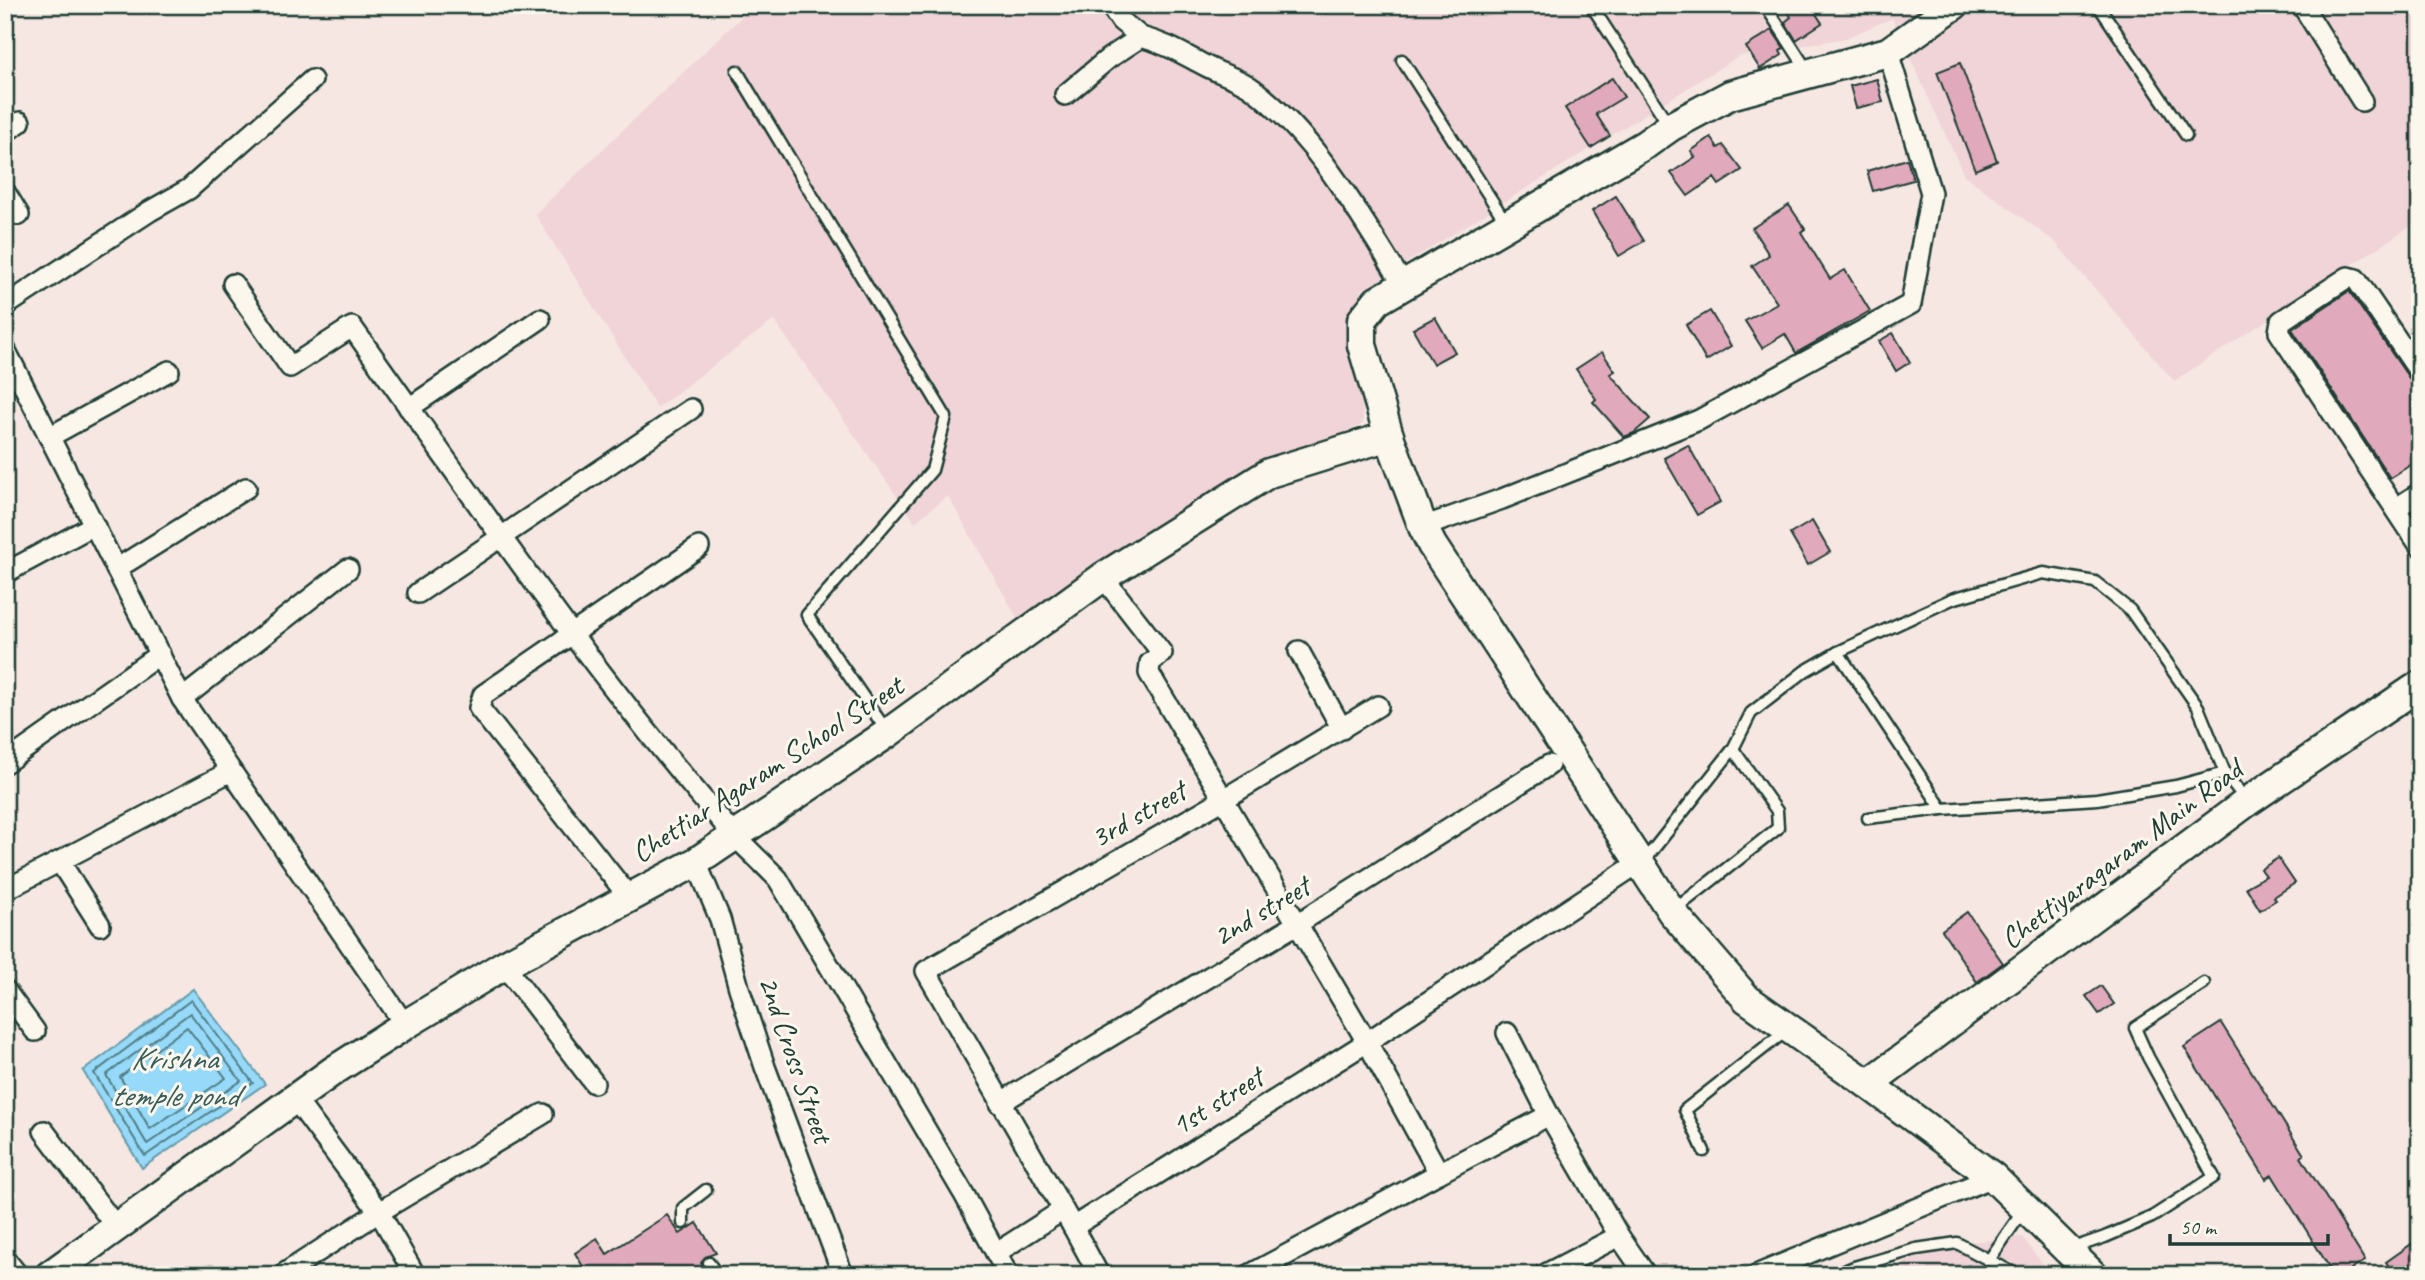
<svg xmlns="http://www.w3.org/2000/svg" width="2425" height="1280" font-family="Caveat,sans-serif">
<rect width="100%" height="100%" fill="#f6e7e2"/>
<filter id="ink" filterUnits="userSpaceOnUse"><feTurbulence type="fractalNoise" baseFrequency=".0143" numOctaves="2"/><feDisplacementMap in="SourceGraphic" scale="14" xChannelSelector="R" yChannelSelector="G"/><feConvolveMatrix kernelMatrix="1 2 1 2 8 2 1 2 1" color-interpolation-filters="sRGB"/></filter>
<g filter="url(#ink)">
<g fill="#f0d4d7">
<path d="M754,5H2420V220L2174,381L2054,241L1964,175L1892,18L1846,38L1739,56L1361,291L1363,424L1193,502L1023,628L948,496L915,522L774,320L657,408L535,214Z"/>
<path d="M2022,1237L2051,1275H1870L1957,1243Z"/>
</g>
<g fill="#96d9f8" stroke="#669baa" stroke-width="2">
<path d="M193,989L265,1084L142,1168L83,1071Z"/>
<path d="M1969,1265L1982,1275H1935Z"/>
</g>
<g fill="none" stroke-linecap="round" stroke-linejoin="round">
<g stroke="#4f7b82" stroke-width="2">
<path d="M191,1000L253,1083L145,1156L94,1073Z"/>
<path d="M190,1013L241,1081L147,1144L106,1075Z"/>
<path d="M187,1027L226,1078L150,1129L120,1077Z"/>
</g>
</g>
<g fill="#e1a9bc" stroke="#1f3d34" stroke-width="2">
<path d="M1784,5H1810L1822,23L1796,40L1785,22L1791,17Z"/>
<path d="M1772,30L1784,48L1780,51L1782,55L1760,69L1746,47Z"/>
<path d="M1960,63L1997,161L1975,170L1937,72Z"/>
<path d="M1612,78L1624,97L1596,114L1610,136L1591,148L1565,108Z"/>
<path d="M1877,79L1883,102L1856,108L1850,86Z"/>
<path d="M1711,137L1718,148L1723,145L1742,170L1719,185L1714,178L1688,196L1671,173L1695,157L1691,151Z"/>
<path d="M1907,159L1913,180L1873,191L1867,171Z"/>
<path d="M1616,196L1644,241L1619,256L1592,211Z"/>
<path d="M1789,205L1805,229L1801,232L1830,279L1845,270L1870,311L1796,353L1785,334L1762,348L1745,321L1777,303L1752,266L1769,255L1752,228Z"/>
<path d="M2349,291L2420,394V459L2390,478L2292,329Z"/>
<path d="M1710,311L1731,346L1706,361L1686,325Z"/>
<path d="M1435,317L1455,352L1433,364L1413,329Z"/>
<path d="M1893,333L1910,362L1896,371L1879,341Z"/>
<path d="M1602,352L1615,371L1610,374L1650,419L1634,433L1624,437L1593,402L1596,399L1576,369Z"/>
<path d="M1688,445L1720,502L1697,515L1664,458Z"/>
<path d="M1812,521L1830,552L1808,565L1790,534Z"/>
<path d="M2278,858L2295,883L2274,897L2276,900L2260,910L2246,887L2266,876L2261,869Z"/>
<path d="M1967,912L2003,963L1977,982L1942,930Z"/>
<path d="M2101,986L2114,1004L2099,1014L2086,996Z"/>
<path d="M2221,1023L2304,1155L2301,1157L2365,1261L2343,1275H2334L2272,1175L2266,1179L2184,1047Z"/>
<path d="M667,1215L680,1234L697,1223L716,1253L705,1257L701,1263L708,1275H588L575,1253L597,1238L607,1254Z"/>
<path d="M2420,1238V1275H2395L2386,1262Z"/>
</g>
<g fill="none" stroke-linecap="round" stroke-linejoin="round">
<g stroke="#1f3d34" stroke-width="15">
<g id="lane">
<path d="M1591,5L1669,125"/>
<path d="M1765,5L1807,70"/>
<path d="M2098,5L2186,135"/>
<path d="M1402,60L1507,224"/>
<path d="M737,71L946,417L932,470L807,615L886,730"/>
<path d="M1838,652L1942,809L2097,799L2176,786L2225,773L2245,799"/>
<path d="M1733,749L1751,713L1805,671L1838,652L1952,599L2043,573L2095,582L2130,610L2198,707L2225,773"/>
<path d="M1868,818L1942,809"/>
<path d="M1640,862L1652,851L1733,749L1777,811L1778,828L1673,911"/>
<path d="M1704,1151L1685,1110L1787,1030"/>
<path d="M683,1223V1208L706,1190"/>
<path d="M2070,1249L2105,1237L2152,1217L2214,1177L2148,1057L2135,1028L2204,983"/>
<path d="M1989,1260L2023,1211"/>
<path d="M709,1263L717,1275"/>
<path d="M1835,1275L1854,1267L1916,1249L1957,1243L2017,1275"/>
</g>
</g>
<g stroke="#1f3d34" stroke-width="24">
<g id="street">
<path d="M1110,5L1121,21L1141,37"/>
<path d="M2302,5L2362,101"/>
<path d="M1065,95L1109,58L1141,37C1167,44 1181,53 1204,65C1220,74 1239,78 1253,89C1318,139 1360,216 1403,284"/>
<path d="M5,132L20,122"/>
<path d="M5,192L19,215"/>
<path d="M233,284L290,367L352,327C475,499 593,675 733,834C747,849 763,863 778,879L965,1196L1008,1275"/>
<path d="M5,306L150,211L189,189L312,80"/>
<path d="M5,349L182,699L405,1025"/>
<path d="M2420,373L2356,279L2348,277L2281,321L2279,332L2420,546"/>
<path d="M409,408L540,319"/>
<path d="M49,437L169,371"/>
<path d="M2396,508L2420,493"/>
<path d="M1423,527L1502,499L1699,420L1911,304L1931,193L1888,52"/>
<path d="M116,569L246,488"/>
<path d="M5,573L94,525"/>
<path d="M1103,577L1162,653L1150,663L1149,673L1367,1042L1439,1173L1549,1115L1619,1236L1646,1275"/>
<path d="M418,593L691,409"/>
<path d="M1299,651L1342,729"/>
<path d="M182,699L348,569"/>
<path d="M1378,706L1224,799L926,971L1073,1227L1367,1042L1640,862"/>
<path d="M5,763L160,654"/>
<path d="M60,862L100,925"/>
<path d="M696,862L720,919L739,988L765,1067L843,1275"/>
<path d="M5,890L231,771"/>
<path d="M629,897L479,708L483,695L699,547"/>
<path d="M504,965L594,1083"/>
<path d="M5,990L35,1031"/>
<path d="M1507,1033L1549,1115"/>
<path d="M295,1099L379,1212L415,1275"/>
<path d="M1000,1103L1297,924L1549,765"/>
<path d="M44,1131L116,1227"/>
<path d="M1073,1227L1099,1275"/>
<path d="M996,1253L1063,1210"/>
<path d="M5,1259L18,1275"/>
<path d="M282,1275L379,1212L543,1114"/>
<path d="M1249,1275L1439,1173"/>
<path d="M1544,1275L1619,1236"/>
<path d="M1756,1275L1993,1177"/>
</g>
</g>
<g stroke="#1f3d34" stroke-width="33">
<g id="secondary">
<path d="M1954,5L1888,52L1730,95L1670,127L1646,144L1377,301L1362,320V345L1389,436L1423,527L1432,545L1672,912L1747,999L1868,1084L1993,1177L2093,1275"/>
<path d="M1868,1084L2247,802L2420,685"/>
<path d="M50,1275L333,1071L405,1025L504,965L696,862L888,733L1103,577L1269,473L1389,436"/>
</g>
</g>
<use href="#lane" stroke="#fbf7ec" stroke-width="10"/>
<use href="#street" stroke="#fbf7ec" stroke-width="19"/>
<use href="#secondary" stroke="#fbf7ec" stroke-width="28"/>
</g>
</g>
<g text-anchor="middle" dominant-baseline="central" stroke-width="6" stroke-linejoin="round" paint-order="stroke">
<g font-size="30" fill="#1f3d34" stroke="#fbf7ec">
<text transform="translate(767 769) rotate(-33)">Chettiar Agaram School Street</text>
<text transform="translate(1138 814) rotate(-30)">3rd street</text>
<text transform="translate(2121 854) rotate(-37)">Chettiyaragaram Main Road</text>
<text transform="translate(1261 911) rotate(-31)">2nd street</text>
<text transform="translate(796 1059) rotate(71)">2nd Cross Street</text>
<text transform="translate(1217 1101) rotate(-32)">1st street</text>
</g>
<g font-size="32" font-style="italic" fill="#375c5b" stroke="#fbf7ec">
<text x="174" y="1058">Krishna<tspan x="174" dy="37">temple pond</tspan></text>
</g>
</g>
<rect width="2425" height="1280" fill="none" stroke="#fbf7ec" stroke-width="28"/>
<rect x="14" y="14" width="2397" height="1252" fill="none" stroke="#1f3d34" stroke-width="2.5" filter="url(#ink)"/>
<path d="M2170 1234v10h158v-10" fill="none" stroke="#1f3d34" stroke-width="3.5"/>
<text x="2180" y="1234" font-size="21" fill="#1f3d34" stroke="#fbf7ec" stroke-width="5" paint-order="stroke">50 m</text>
</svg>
